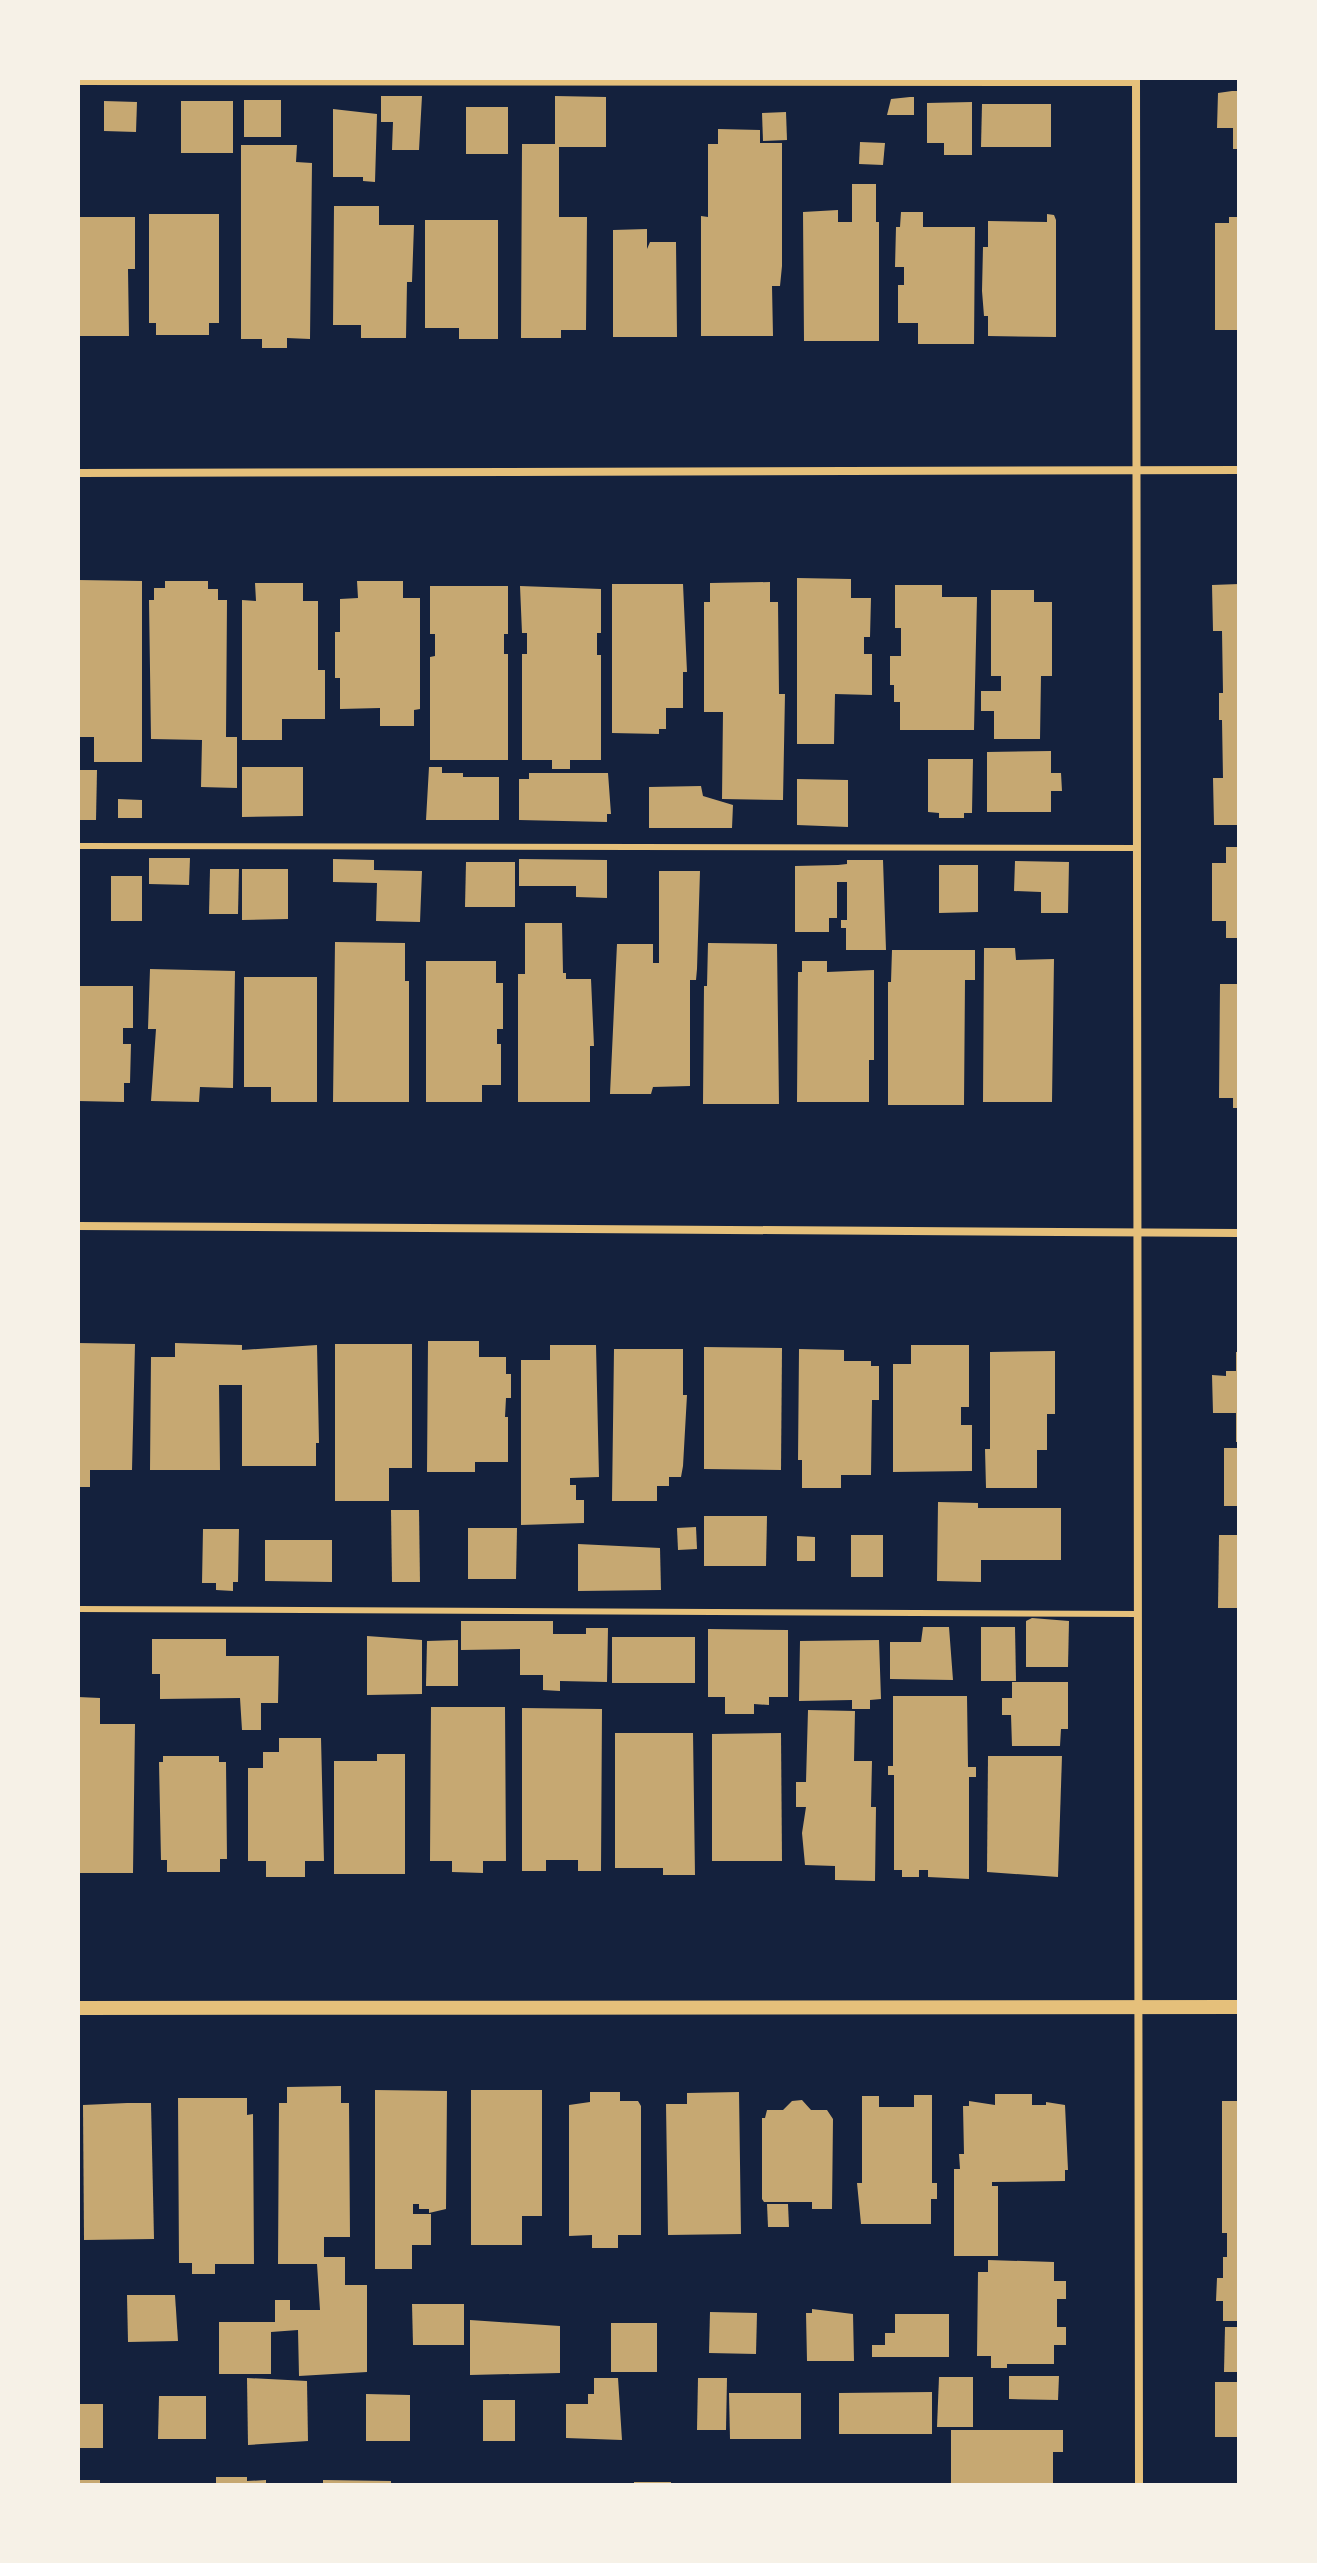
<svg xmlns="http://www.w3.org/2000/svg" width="1317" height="2563" font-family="'Asap Condensed',sans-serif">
<rect width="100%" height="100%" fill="#14213d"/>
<g fill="#c6a872">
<path d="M1232,91H1239V149H1233V128H1217L1218,93Z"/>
<path d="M381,96H422L419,150H392L393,122H381Z"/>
<path d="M555,96L606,97V147H559V217H587L586,330H561V338H521L522,144H555Z"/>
<path d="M910,97H914V115H887L891,99Z"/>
<rect x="244" y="100" width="37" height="37"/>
<path d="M104,101L137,102L136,132L104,131Z"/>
<rect x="181" y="101" width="52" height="52"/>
<path d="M972,102V155H944V143H927V103Z"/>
<path d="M982,104H1051V147H981Z"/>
<rect x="466" y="107" width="42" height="47"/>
<path d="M333,109L377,114L375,182L363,181V177H333Z"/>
<path d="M786,112L787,140L763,141L762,113Z"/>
<path d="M718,129L760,130V143H782V266L780,286H772L773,336H701V216L708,217V144H718Z"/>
<path d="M860,142L885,143L883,165L859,164Z"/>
<path d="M241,145H297L296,162L312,163L310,339L287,338V348H262V339H241Z"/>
<path d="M852,184H876V222H879V341H804L803,212L838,210V222H852Z"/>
<path d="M334,206H379V225H414L412,282H407L406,338H361V325H333Z"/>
<path d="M901,212H923V227H975L974,344H918V323H898V285H904V267H895L896,227H900Z"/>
<path d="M149,214H219V323H209V335H156V323H149Z"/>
<path d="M1047,214L1054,215L1056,220V337L988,336V316H984L982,291L983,247H988V221L1047,222Z"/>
<path d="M78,217H135V269H128L129,336H79Z"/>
<path d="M1229,217H1239V330H1215V223H1229Z"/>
<path d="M425,220H498V339H459V328H425Z"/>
<path d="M647,229V249L650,242H676L677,337H613V230Z"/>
<path d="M797,578L851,579V598H871L870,637H864V654H872V695L835,694L834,744H797Z"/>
<path d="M78,580L142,581V762H94V737H78Z"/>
<path d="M165,581H208V589H218V600H227L226,737H237V788L201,787L202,740L151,739L149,600H154V588H165Z"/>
<path d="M357,581H403V598H420V709L414,710V726H380V708L340,709V678H335V632H340V599L358,598Z"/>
<path d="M770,582V602H778L779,694H785L783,800L722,799L723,712H704V602H710V583Z"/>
<path d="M255,583H303V601H318V670H325V719H282V740H242V600L256,601Z"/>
<path d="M612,584H683L687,672H683V708H666V729H659V734L612,733Z"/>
<path d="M1239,584V825H1214L1213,778H1223L1222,720H1219V693H1223L1222,631H1213L1212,585Z"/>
<path d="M895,585H942V597H977L974,730H900V702H894V685H890V656H901V628H895Z"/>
<path d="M430,586H508V634H504V654H508V760H430V657L435,656V634H430Z"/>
<path d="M520,586L601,589V633H597V655H601V760H570V769H552V760H522V654H527V633H522Z"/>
<path d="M991,590H1034V602H1052V676H1041L1040,739H994V711H981V691H1001V676H991Z"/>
<path d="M1051,751V773H1061L1062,791H1051V812H987V752Z"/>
<path d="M928,759H973L972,813H964V818H939V813L928,812Z"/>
<path d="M242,767H303V816L242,817Z"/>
<path d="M429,767H442V773H463V777H499V820H426Z"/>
<path d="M78,770H97L96,820H78Z"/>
<path d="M529,773H608L611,814H607V822L519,820V779H529Z"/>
<path d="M797,779L848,780V827L797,825Z"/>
<path d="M701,786L703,796L733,805L732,828H649V787Z"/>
<path d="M118,799L142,800V818H118Z"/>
<path d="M1226,847H1239V938H1226V921H1212V863H1226Z"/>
<path d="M149,858H190L189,885L149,884Z"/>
<path d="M333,859L374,860V870L422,871L420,922L376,921L377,883L333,882Z"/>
<path d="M519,859L607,860V898L576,897V886H519Z"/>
<path d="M847,860H883L886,950H846V928H841V920H847V882H837V918H829V932H795V866L838,865L847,864Z"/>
<path d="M1015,861L1069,862L1068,913H1041V892L1014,891Z"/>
<path d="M466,862H515V907H465Z"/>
<path d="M939,865H978V912L939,913Z"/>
<path d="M210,869H239L238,914H209Z"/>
<path d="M242,869H288V919L242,920Z"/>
<path d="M659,871H700L697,969L696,980H690V1086L653,1087L651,1094H610L617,944H653V963H659Z"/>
<rect x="111" y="876" width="31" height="45"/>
<path d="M525,923H562L563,973H566V979H591L594,1046H590V1102H518V974H525Z"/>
<path d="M335,942L405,943V981H409V1102H333Z"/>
<path d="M708,943L777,944L779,1104H703L704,986H707Z"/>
<path d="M984,948H1015L1016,960L1054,959L1052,1102H983Z"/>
<path d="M892,950H975V980H965L964,1105H888V982H891Z"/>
<path d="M426,961H496V983H503V1029H497V1044H501V1085H482V1102H426Z"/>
<path d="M802,961H827V972L874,970V1060H869V1102H797L798,972H802Z"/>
<path d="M150,969L235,971L233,1088L200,1087L199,1102L151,1101L156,1029H148Z"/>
<path d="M244,977H317V1102H271V1087H244Z"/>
<path d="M1220,984H1239V1108H1233V1098H1219Z"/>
<path d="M78,986H133V1028H123V1044H131L130,1083H124V1102L78,1101Z"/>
<path d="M428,1341H479V1357H506V1374H511V1398H506L505,1417H508V1462H475V1472H427Z"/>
<path d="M78,1343L135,1344L132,1470H90V1487H78Z"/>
<path d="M175,1343L242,1345V1350L317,1345L319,1443H316V1466H242V1385H219L220,1470H150L151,1357H175Z"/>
<path d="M335,1344H412V1468H389V1501H335Z"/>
<path d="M550,1345H596L599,1477L570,1478V1485H576V1500H584V1523L521,1525V1360H550Z"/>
<path d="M911,1345H969V1407H961V1425H972V1471L893,1472V1364H911Z"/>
<path d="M704,1347L782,1348L781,1470L704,1469Z"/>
<path d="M614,1349H683V1395H687L683,1466L681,1477H669V1486H657V1501H612Z"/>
<path d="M799,1349L844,1350V1361H871V1366H879V1400H872L871,1475H841V1488H802V1460H798Z"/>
<path d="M1055,1351V1414H1047V1450H1037V1488H986L985,1449H990V1352Z"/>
<path d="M1236,1352H1239V1442H1236V1413H1213L1212,1375L1226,1376V1371H1236Z"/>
<rect x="1224" y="1448" width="15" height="58"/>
<path d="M938,1502L978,1503V1508H1061V1560H981V1582L937,1581Z"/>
<path d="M391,1510H419L420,1582H392Z"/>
<path d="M704,1516H767L766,1566H704Z"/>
<path d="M696,1527L697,1549L678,1550L677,1528Z"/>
<path d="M468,1528H517L516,1579H468Z"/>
<path d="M203,1529H239L238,1582H233V1591L216,1590V1583H202Z"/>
<rect x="851" y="1535" width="32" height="42"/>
<path d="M1219,1535H1239V1608H1218Z"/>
<path d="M797,1536L815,1537V1561H797Z"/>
<path d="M265,1540H332V1582L265,1581Z"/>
<path d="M578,1544L660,1548L661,1590L578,1591Z"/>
<path d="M1032,1618L1069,1621L1068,1667H1026V1621Z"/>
<path d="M461,1621H553V1634H586V1628H608L607,1682L560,1681V1691L543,1690V1675H520V1649L461,1650Z"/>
<path d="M923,1627H949L953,1680L890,1679V1642H921Z"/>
<path d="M981,1627H1015L1016,1681H981Z"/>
<path d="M708,1629L788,1630V1697H769V1705L754,1704V1714H725V1697H708Z"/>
<path d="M367,1636L422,1640V1694L367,1695Z"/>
<rect x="612" y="1637" width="83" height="46"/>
<path d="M152,1639H226V1656H279L278,1703H261V1730H242L240,1698L160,1699V1674H152Z"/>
<path d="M458,1640V1686H426L427,1641Z"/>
<path d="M879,1640L881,1699L870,1700V1709H852V1700L799,1701L800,1641Z"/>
<path d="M1012,1682H1068V1729H1061L1060,1746H1012L1011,1715H1002V1698H1012Z"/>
<path d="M893,1696H967L968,1767H976V1777H969V1879L928,1877V1870H919V1877H902V1870H894V1775H888V1766H893Z"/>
<path d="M78,1697L100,1698V1724H135L133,1873H78Z"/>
<path d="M431,1707H505L506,1861H483V1873L452,1872V1861H430Z"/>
<path d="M522,1708L602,1709L601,1871H578V1860H546V1871H522Z"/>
<path d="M808,1710L855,1711L854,1761H872L871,1807H876L875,1881L835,1880V1866L805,1865L802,1833L806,1807H796V1782H806Z"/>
<path d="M615,1733H693L695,1875H663V1868H615Z"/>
<path d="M781,1733L782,1861H712V1734Z"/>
<path d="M279,1738H321L324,1861H305V1877H266V1861H248V1768H263V1752H279Z"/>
<path d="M377,1754H405V1874H334V1761H377Z"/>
<path d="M163,1756H219V1762H226L227,1859H220V1872H167V1860H161L159,1762H163Z"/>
<path d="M988,1756H1062L1058,1877L987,1872Z"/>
<path d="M341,2086V2103H349L350,2237H324V2257H345V2285H367V2372L299,2376L298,2330L271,2332V2374H219V2322H275V2300H290V2310H320L317,2264H278L279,2103H287V2087Z"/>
<path d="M375,2090L447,2091L446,2209L429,2213V2209H419V2204H413V2214H431V2245H412V2269H375Z"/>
<path d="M471,2090H542V2216H522V2245H471Z"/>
<path d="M590,2092H620V2101H638L641,2106V2235H618V2248H592V2235L569,2236V2105L590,2102Z"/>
<path d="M739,2092L741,2234L668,2235L666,2104H687V2093Z"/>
<path d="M995,2094H1032V2105H1046V2102L1065,2105L1068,2170H1065V2181L992,2182V2186H998V2256H954V2169H960L959,2154H964L963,2106H969V2101L995,2105Z"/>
<path d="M914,2095H932V2183H937V2199H931V2224H861L857,2183H862V2096H879V2107H914Z"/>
<path d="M178,2098H247V2115L253,2114L254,2264H215V2274H192V2263H179Z"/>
<path d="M802,2100L811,2110H827L833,2119L832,2209H812V2202H764L762,2199V2118H765L767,2110H783L792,2101Z"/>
<path d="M1222,2101H1239V2321H1223V2301H1216L1217,2278H1223V2257H1227V2233H1222Z"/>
<path d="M127,2103H151L154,2239L84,2240L83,2105Z"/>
<path d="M767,2204H788L789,2227H768Z"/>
<path d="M988,2260L1054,2262V2281H1066V2299H1057V2327H1066V2345H1054V2364H1007V2368H991V2356H977L978,2272H988Z"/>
<path d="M127,2295H175L178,2341L128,2342Z"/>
<path d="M412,2304H464V2345H413Z"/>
<path d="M812,2309L853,2314L854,2361H807L806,2313H812Z"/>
<path d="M710,2312L757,2313L756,2354L709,2353Z"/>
<path d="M895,2314H949V2357H872V2345H885V2333H895Z"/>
<path d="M470,2320L560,2326V2373L470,2375Z"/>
<rect x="611" y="2323" width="46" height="49"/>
<path d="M1225,2327H1239V2372H1224Z"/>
<path d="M1009,2376H1059L1058,2400L1009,2399Z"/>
<path d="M939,2377H973V2427H937Z"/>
<path d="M247,2378L307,2381L308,2441L248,2445Z"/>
<path d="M594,2378H618L622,2440L566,2438V2404H588V2394H594Z"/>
<path d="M698,2378H727L726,2430H697Z"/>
<path d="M1215,2382H1239L1238,2437H1215Z"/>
<path d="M932,2392V2434H839V2393Z"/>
<path d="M729,2393H801V2439H730Z"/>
<path d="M366,2394L410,2395V2441H366Z"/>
<path d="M159,2396H206V2439H158Z"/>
<rect x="483" y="2400" width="32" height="41"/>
<rect x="78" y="2404" width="25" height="44"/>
<path d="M951,2430H1063V2452H1053V2485H951Z"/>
<path d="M216,2477H247V2481L266,2480V2485H216Z"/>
<rect x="78" y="2480" width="22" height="5"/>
<path d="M323,2480L391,2481V2485H323Z"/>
<rect x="634" y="2482" width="37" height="3"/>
</g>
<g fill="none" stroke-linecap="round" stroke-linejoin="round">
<g stroke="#e5c07b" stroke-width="6">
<path d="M78,82L1136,83"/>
<path d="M78,846L1137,848"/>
<path d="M78,1609L1138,1614"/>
</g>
<g stroke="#e5c07b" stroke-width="8">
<path d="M1136,78L1139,2485"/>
<path d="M78,473L1239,470"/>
<path d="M78,1226L1239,1233"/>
</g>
<path stroke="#e5c07b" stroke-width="14" d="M78,2008L1239,2007"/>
</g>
<rect width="1317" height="2563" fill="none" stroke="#f6f1e7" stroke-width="160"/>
</svg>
